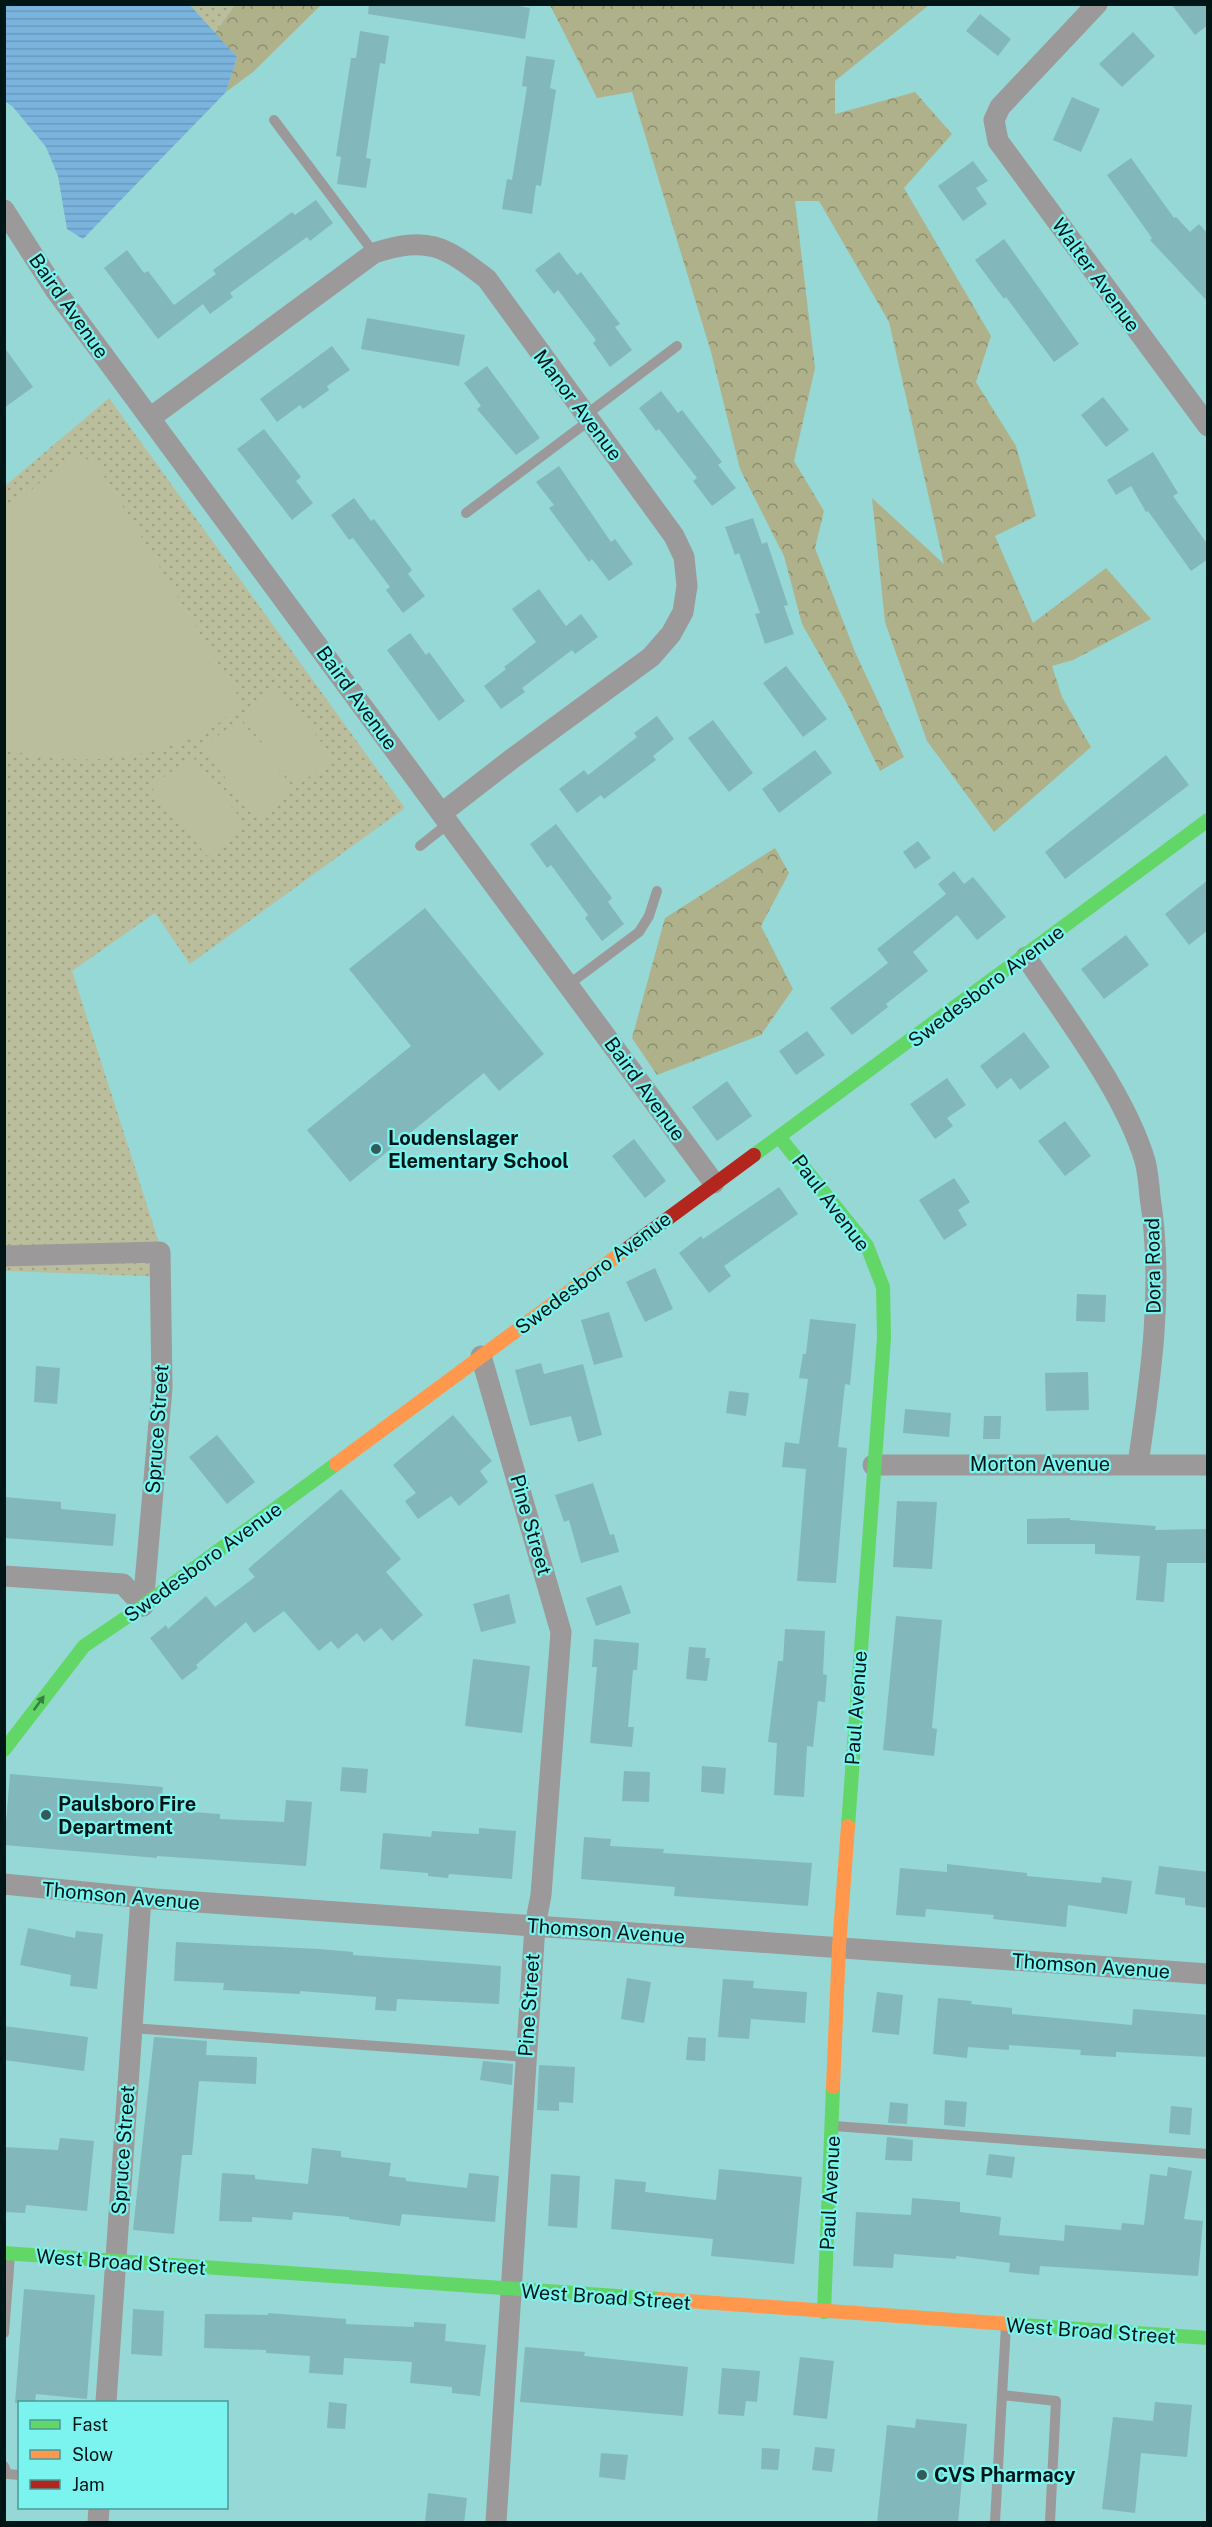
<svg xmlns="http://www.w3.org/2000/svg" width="1212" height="2527" font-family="'Public Sans',sans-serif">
<defs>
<pattern id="grass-dots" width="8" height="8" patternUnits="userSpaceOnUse" patternTransform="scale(1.5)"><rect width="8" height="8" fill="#bbbe9c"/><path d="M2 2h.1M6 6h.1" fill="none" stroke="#9fa386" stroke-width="1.8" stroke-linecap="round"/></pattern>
<pattern id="forest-crowns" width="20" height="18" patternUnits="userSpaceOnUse" patternTransform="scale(1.5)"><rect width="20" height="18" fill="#afb18a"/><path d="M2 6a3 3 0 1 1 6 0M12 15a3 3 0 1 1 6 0" fill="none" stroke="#8c8f70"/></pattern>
<pattern id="water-rules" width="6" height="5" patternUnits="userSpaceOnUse" patternTransform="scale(1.5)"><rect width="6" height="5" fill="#7ab4dd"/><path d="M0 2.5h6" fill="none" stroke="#689abd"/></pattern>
</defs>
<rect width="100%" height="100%" fill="#96d8d5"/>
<g fill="url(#grass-dots)">
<path d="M190,5H235L215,33Z"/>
<path d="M109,398L405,808L190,964L155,913L72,971L170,1277L5,1271V486Z"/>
</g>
<g fill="url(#forest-crowns)">
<path d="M235,5H321L253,72L226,92L237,57L215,33Z"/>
<path d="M550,5H929L835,81V114L915,92L952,134L904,188L991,336L976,382L1016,446L1036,516L995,536L1033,623L1106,568L1151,619L1073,660L1052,666L1062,697L1091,747L994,832L927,741L885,622L872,498L944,564L889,322L819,201H795L815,368L794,461L824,511L815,548L855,652L904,757L880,771L844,698L802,624L784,556L740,469L711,352L632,92L597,98Z"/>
<path d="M775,848L789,873L761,926L793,989L761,1035L657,1075L632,1038L665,918Z"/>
</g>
<g fill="#bbbe9c">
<path d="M70,456L95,461L243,704C231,713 219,724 206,731C147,762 69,767 5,749V513Z"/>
<path d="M278,687L334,758L297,786L241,716Z"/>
<path d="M240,719L294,789L257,818L202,748Z"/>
<path d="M192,756L246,825L207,856L151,787Z"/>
</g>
<path fill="url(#water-rules)" d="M4,5H190L237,57L226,92L83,239L67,229L58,176L46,147L13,107L5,101Z"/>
<g fill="#82b8bb">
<path d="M369,4H510L530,8L525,39L368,14Z"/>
<path d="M1171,4H1208V25L1195,35Z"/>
<path d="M980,14L1011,39L998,56L966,31Z"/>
<path d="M360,31L389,36L385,64L380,63L366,158L371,159L366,188L337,184L341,157L336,156L351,58H356Z"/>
<path d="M1133,32L1155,56L1122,87L1099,64Z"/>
<path d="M526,56L555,60L550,88L556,90L541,186L536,185L532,214L502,209L507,179L512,180L527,87L522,86Z"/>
<path d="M1072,97L1100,109L1081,152L1053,140Z"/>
<path d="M1131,158L1174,218L1176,217L1190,232L1199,224L1208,234V302L1150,240L1152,238L1107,175Z"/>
<path d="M973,161L988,181L976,188L987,204L963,221L938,186Z"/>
<path d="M316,200L333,223L310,241L307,237L230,293L233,297L210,314L203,304L158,339L104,268L127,250L144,273L148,271L174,305L216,274L213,270L292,212L295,215Z"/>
<path d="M1004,239L1079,344L1054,362L1006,297L1004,299L975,260Z"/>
<path d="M559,252L577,275L581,272L620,324L615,327L632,350L610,367L593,343L596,340L558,290L554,294L535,270Z"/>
<path d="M367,318L465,335L459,366L361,349Z"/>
<path d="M332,346L350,370L327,386L329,390L303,409L300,405L277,422L260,399Z"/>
<path d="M4,347L33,387L4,408Z"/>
<path d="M487,366L540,438L516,455L477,409L481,406L464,383Z"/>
<path d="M661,391L678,413L682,410L722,462L718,465L736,488L712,506L693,481L697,478L659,429L656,431L639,408Z"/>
<path d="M1103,397L1129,430L1106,447L1081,415Z"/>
<path d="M264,429L301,477L296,481L313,503L292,520L237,449Z"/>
<path d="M1153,452L1178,493L1173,496L1208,545V559L1191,571L1148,511L1146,512L1131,486L1116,495L1107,480Z"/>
<path d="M559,466L611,542L615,539L633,564L609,581L592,559L589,562L549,508L554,505L536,482Z"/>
<path d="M354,498L371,521L374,519L412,570L408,574L425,596L403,613L386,590L390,587L353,538L349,540L331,515Z"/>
<path d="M753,518L762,544L767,542L788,605L784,606L794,634L765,644L755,614L760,613L739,553L735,555L725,527Z"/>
<path d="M539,589L566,626L581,614L598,637L575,654L572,650L522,688L525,692L501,709L484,686L506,669L504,667L536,642L512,609Z"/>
<path d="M410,633L426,655L429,652L465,701L439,721L387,650Z"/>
<path d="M786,666L827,719L803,737L763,683Z"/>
<path d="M657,716L674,739L653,756L656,760L604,799L601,795L577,813L559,789L584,770L588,775L637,737L634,733Z"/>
<path d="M713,720L753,773L729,792L688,738Z"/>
<path d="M815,750L832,773L779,813L762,789Z"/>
<path d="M1166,755L1189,785L1065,879L1045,852Z"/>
<path d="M556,824L612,898L608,902L624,924L602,941L585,918L588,915L551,865L547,868L530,844Z"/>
<path d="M918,841L931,858L915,869L903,852Z"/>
<path d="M954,871L964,884L973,877L1006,917L977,940L957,915L913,952L928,971L886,1004L888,1007L852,1035L830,1008L888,963L877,949L946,894L938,884Z"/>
<path d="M1208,880V930L1189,945L1165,914Z"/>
<path d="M425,908L544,1054L499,1091L484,1073L350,1182L307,1130L411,1046L349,969Z"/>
<path d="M1126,935L1149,965L1104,999L1081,969Z"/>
<path d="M807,1031L825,1055L796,1075L779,1051Z"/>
<path d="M1024,1032L1050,1067L1020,1090L1011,1078L997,1089L980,1066Z"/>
<path d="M947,1078L966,1105L947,1118L953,1126L935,1139L910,1104Z"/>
<path d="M727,1081L752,1116L717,1141L692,1107Z"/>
<path d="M1065,1121L1091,1156L1065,1176L1038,1141Z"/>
<path d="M634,1139L666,1181L645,1198L612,1156Z"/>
<path d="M954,1178L970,1202L958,1210L967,1225L944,1240L919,1200Z"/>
<path d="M779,1187L798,1214L724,1266L731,1276L709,1293L679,1253L701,1236L703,1239Z"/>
<path d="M655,1268L673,1309L645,1322L626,1282Z"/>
<path d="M1077,1294L1106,1295L1105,1322L1076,1321Z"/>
<path d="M609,1312L623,1357L594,1365L581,1320Z"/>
<path d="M810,1319L856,1324L850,1385L845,1384L838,1447L847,1448L836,1583L797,1581L806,1469L782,1467L785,1442L799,1444L808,1379L799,1378L803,1354H806Z"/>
<path d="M541,1363L544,1374L583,1364L602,1435L578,1442L571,1416L530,1426L515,1370Z"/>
<path d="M36,1366L60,1368L57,1404L34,1402Z"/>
<path d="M1088,1372L1089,1410L1046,1411L1045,1373Z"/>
<path d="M729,1391L749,1393L746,1416L726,1413Z"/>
<path d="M905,1409L951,1413L949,1437L903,1433Z"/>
<path d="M453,1415L492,1461L480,1471L488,1482L459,1506L451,1496L418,1519L405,1501L416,1493L393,1465Z"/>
<path d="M984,1416H1001L1000,1439H983Z"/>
<path d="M217,1435L255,1482L227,1504L189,1457Z"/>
<path d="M593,1483L610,1535L614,1534L619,1552L581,1563L569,1520L564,1522L555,1495Z"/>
<path d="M341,1489L401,1559L386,1572L423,1615L392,1641L381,1628L364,1642L357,1633L338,1649L331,1641L319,1651L284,1611L254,1633L246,1622L196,1665L198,1668L182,1680L150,1638L166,1625L168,1629L206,1596L215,1607L255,1577L248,1569Z"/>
<path d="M4,1497L61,1502V1509L116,1514L113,1546L4,1538Z"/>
<path d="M897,1501L937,1502L932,1569L893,1567Z"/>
<path d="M1070,1518V1520L1156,1526L1155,1530L1208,1529V1563H1167L1164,1602L1136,1600L1140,1556L1095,1554V1544H1027V1519Z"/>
<path d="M621,1585L631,1613L596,1626L586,1598Z"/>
<path d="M509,1594L516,1623L481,1632L473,1604Z"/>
<path d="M896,1616L942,1620L932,1728L937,1729L934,1756L883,1750Z"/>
<path d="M785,1629L825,1631L823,1674L827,1675L825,1702L818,1701L813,1747L807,1746L804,1797L774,1795L777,1743L768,1742L778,1661H783Z"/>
<path d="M594,1639L639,1643L637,1670H633L628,1727H634L632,1747L590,1743L597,1667H592Z"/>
<path d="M689,1647L706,1648L705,1658H710L707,1681L686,1679Z"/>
<path d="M473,1659L530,1666L522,1733L465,1726Z"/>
<path d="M702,1766L726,1768L724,1794L701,1792Z"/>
<path d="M342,1767L368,1769L366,1793L340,1791Z"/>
<path d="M624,1771L650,1772L649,1802L622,1801Z"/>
<path d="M10,1774L163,1787L161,1810L220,1814V1819L284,1822L286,1800L312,1802L306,1866L157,1856V1858L4,1845Z"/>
<path d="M479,1828L516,1831L512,1879L449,1874L448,1878L428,1876V1873L380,1869L383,1833L431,1837L432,1831L479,1834Z"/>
<path d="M584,1837L611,1839L610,1846L664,1849L663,1853L812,1863L808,1906L674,1896L675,1887L581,1879Z"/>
<path d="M947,1864L1027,1873V1876L1101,1883L1102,1877L1132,1881L1127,1914L1068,1905L1066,1927L993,1919L994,1915L926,1909L925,1917L896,1915L900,1868L947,1872Z"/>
<path d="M1159,1866L1208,1872V1908L1185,1905V1898L1155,1894Z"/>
<path d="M28,1928L75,1938L76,1931L103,1934L97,1989L70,1986L71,1975L20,1965Z"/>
<path d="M176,1942L319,1949L353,1952V1955L501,1966L499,2004L397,1999L396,2011L375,2010L376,1997L300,1991V1994L223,1990L224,1983L174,1981Z"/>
<path d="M627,1978L651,1982L644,2023L621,2019Z"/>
<path d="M723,1979L754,1981L753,1988L807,1992L805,2023L751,2019L749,2039L718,2037Z"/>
<path d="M877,1992L903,1995L899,2035L872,2032Z"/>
<path d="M938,1998L972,2001L971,2004L1012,2008V2014L1132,2025L1133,2009L1208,2015V2057L1116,2052V2057L1080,2055L1081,2050L1009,2045V2050L968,2047L967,2058L933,2054Z"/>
<path d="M4,2026L88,2037L84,2071L4,2060Z"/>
<path d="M154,2037L207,2041L206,2055L257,2057L256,2084L199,2081L192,2155H182L174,2234L133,2230Z"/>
<path d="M688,2037L706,2038L705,2061L686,2060Z"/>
<path d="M483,2061L513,2064L512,2085L480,2080Z"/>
<path d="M539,2065L575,2067L573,2103L559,2102V2111L537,2110Z"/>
<path d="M945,2100L967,2102L965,2127L944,2125Z"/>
<path d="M890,2102L908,2104L907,2124L888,2123Z"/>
<path d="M1171,2106L1192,2108L1190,2135L1169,2133Z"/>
<path d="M887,2137L913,2140L912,2161L885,2160Z"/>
<path d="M60,2138L94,2141L87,2211L26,2205L25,2213L4,2212V2147L58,2150Z"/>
<path d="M312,2148L341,2151V2157L391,2163L389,2176L406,2178V2181L467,2188L469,2173L499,2176L495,2222L402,2214L400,2226L349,2219V2217L293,2212L292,2220L252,2217V2222L219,2221L222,2173L255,2175V2179L308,2184Z"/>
<path d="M989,2154L1015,2157L1012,2178L986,2175Z"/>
<path d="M1168,2167L1192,2171L1184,2219L1203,2221L1198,2276L1040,2266L1039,2275L1009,2272L1010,2263L956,2256V2259L894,2254L893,2268L853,2266L856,2212L911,2215L912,2198L960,2202V2212L1001,2217L999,2235L1064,2241L1065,2225L1121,2230L1122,2223L1144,2225L1150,2174L1167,2176Z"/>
<path d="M719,2169L802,2177L794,2264L711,2256L713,2239L611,2229L615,2179L646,2182L645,2192L716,2200Z"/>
<path d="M551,2174L580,2176L577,2228L548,2226Z"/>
<path d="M24,2289L95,2295L87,2399L36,2394L35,2403H15Z"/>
<path d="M133,2309L164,2311L162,2356L131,2354Z"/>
<path d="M268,2313L346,2319V2324L414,2327V2322L446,2324L445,2341L486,2345L480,2396L452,2393V2387L410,2383L412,2362L344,2358L343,2375L309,2373L310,2356L266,2353V2350L204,2348L205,2314L268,2315Z"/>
<path d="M525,2347L585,2352L584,2356L688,2367L683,2416L520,2402Z"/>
<path d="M800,2357L834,2361L827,2419L793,2415Z"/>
<path d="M722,2368L760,2371L757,2402L746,2401L744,2416L718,2414Z"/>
<path d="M329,2402L347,2404L345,2429L327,2428Z"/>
<path d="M1155,2402L1192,2405L1187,2457L1141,2453L1135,2513L1102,2509L1113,2417L1153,2421Z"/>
<path d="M916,2419L967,2424L958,2523H877L887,2425L915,2428Z"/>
<path d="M815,2447L835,2449L832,2472L812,2470Z"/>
<path d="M762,2448L780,2449L778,2470L761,2469Z"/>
<path d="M601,2453L628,2455L625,2480L599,2477Z"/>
<path d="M428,2493L467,2498L464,2523H425Z"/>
</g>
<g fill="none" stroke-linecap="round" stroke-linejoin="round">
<g stroke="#9b999a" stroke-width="10">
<path d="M274,120L374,253"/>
<path d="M587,414L677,346"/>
<path d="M466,513L590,420"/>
<path d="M420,846L449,823"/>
<path d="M568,985L639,932L649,916L657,891"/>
<path d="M132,2028L526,2057"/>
<path d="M834,2126L1208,2154"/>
<path d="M4,2333L10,2255"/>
<path d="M1002,2395L1006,2326"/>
<path d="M4,2466L7,2474L20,2475"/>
<path d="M995,2522L1002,2395L1056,2401L1050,2522"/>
</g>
<g stroke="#9b999a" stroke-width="21">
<path d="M1097,4L1000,107L994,120L998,141L1208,426"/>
<path d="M4,210L56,291L714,1183"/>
<path d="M150,418L374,253C428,236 443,245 487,279L674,536L684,557L687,586L683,612L671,634L651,657L513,758L442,813"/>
<path d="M1026,957C1065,1016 1125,1093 1145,1161C1148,1172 1149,1185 1150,1197C1164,1285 1151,1376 1138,1464"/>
<path d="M4,1256L160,1252L162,1388L143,1606"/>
<path d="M481,1356L561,1632L541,1895L535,1926L496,2522"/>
<path d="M873,1465H1208"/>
<path d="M4,1576L123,1584L143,1606"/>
<path d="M4,1884L155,1899L1208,1974"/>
<path d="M106,2402L141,1898"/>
<path d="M98,2522L99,2508"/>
</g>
<g stroke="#63d668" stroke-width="14">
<path d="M780,1138L867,1246L883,1287L884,1338L848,1826"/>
<path d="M754,1155L1208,820"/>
<path d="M4,1750L84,1646L143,1606L336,1464"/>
<path d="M4,2253L660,2299"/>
<path d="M824,2312L833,2087"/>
<path d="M1010,2324L1208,2338"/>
</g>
<g stroke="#ff974d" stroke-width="14">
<path d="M336,1464L628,1248"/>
<path d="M833,2087L839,1947L848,1826"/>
<path d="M660,2299L1010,2324"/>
</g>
<path stroke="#b3261e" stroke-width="14" d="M628,1248L754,1155"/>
</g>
<defs><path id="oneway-solid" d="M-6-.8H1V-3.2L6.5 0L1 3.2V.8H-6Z" transform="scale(1.5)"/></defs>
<use fill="#368043" href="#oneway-solid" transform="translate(39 1703) rotate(-54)"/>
<g fill="#345a59" stroke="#7bf3ee" stroke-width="2">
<circle cx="376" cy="1149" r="6"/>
<circle cx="46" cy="1815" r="6"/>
<circle cx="922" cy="2475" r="6"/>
</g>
<g text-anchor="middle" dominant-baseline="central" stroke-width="4.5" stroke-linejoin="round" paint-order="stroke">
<g font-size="20" fill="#001616" stroke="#7bf3ee">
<text transform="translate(1096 275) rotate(54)">Walter Avenue</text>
<text transform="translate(69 306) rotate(55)">Baird Avenue</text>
<text transform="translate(578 405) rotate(53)">Manor Avenue</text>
<text transform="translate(357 698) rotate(54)">Baird Avenue</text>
<text transform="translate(986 986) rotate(-37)">Swedesboro Avenue</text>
<text transform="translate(645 1089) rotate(54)">Baird Avenue</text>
<text transform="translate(831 1203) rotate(53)">Paul Avenue</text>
<text transform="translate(1153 1266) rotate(-91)">Dora Road</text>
<text transform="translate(593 1273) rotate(-37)">Swedesboro Avenue</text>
<text transform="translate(157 1429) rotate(-86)">Spruce Street</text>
<text x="1040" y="1464">Morton Avenue</text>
<text transform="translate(531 1525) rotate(74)">Pine Street</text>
<text transform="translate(203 1562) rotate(-36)">Swedesboro Avenue</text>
<text transform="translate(856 1708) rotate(-86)">Paul Avenue</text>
<text transform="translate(121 1896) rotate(5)">Thomson Avenue</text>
<text transform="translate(606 1931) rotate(4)">Thomson Avenue</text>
<text transform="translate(1091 1966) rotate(4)">Thomson Avenue</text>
<text transform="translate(529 2005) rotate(-86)">Pine Street</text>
<text transform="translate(123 2150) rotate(-86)">Spruce Street</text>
<text transform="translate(830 2193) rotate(-87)">Paul Avenue</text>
<text transform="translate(121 2262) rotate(4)">West Broad Street</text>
<text transform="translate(606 2297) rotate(4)">West Broad Street</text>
<text transform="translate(1091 2331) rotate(4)">West Broad Street</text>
</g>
<g font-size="20" font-weight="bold" fill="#001616" stroke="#7bf3ee" text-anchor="start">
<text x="388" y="1138">Loudenslager<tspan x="388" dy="23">Elementary School</tspan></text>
<text x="58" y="1804">Paulsboro Fire<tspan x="58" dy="23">Department</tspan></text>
<text x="934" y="2475">CVS Pharmacy</text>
</g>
</g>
<rect width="1212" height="2527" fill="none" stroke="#001616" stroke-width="12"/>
<rect x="18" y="2401" width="210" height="108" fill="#7bf3ee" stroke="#4a9b98" stroke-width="1.5"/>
<rect x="30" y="2420" width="30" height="9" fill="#63d668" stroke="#4a9b98" stroke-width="1.5"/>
<text x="72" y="2431" font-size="18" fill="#001616">Fast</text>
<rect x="30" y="2450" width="30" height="9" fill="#ff974d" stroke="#4a9b98" stroke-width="1.5"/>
<text x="72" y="2461" font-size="18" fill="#001616">Slow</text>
<rect x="30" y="2480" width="30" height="9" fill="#b3261e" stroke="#4a9b98" stroke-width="1.5"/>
<text x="72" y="2491" font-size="18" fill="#001616">Jam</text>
</svg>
